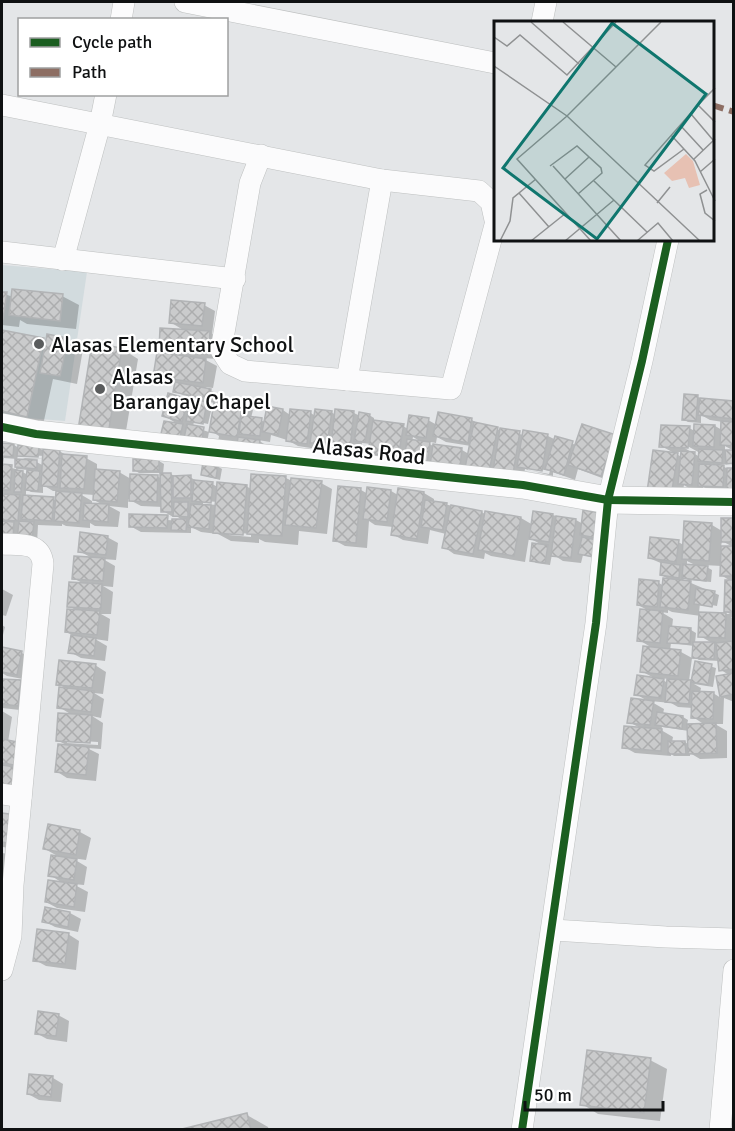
<svg xmlns="http://www.w3.org/2000/svg" width="735" height="1131" font-family="Signika,sans-serif">
<defs>
<pattern id="building-cross-hatch" width="8" height="8" patternUnits="userSpaceOnUse" patternTransform="scale(1.5)"><rect width="8" height="8" fill="#cacbcc"/><path d="M0 0l8 8M0 8l8-8" fill="none" stroke="#acadae"/></pattern>
</defs>
<rect width="100%" height="100%" fill="#e4e6e8"/>
<path fill="#d2dbde" d="M2,265L87,272L65,421L2,416Z"/>
<g fill="#0003" fill-rule="evenodd">
<path d="M2,293L13,297L62,296L79,305L76,329L27,324L20,320L19,327L2,325Z"/>
<path d="M204,305L215,311L212,334L221,338L219,359L202,358L217,366L213,388L205,387L221,396L220,400L242,403L253,410L251,418L266,422L269,408L283,410L290,415L311,413L315,416L331,412L336,415V411L354,413L360,416L369,415L374,418V421L403,426L408,429L428,420L437,425L472,420L480,425L500,430L524,435V432L548,436L556,440V438L576,445L615,437L618,484L578,469L575,480L553,472V476L525,469L522,485L378,457L370,452L371,444L362,443L361,455L343,453L318,445L317,449L298,446L287,440L271,435L270,442L258,440L264,444L262,455L217,448L219,436L211,431L215,403L203,401L212,407L208,424L194,421L193,427L209,432L206,448L167,441L179,425L163,415L187,400L192,402V399L174,391L176,384L166,382L155,376L171,356L160,350L185,331L170,322ZM413,437L423,443L412,442ZM437,437L446,442L471,446L469,454L462,450L433,446L425,441L436,443ZM342,447L358,449L357,452L342,450ZM528,467L550,471L549,474L528,470Z"/>
<path d="M2,331L47,342L67,339L83,349L77,384L53,379L43,425L2,416Z"/>
<path d="M122,349L138,359L124,443L96,439Z"/>
<path d="M698,397L702,399L734,403V451L725,446V452L734,451V465L727,463V464H719L728,469L734,499L703,487V490L690,489L684,485L681,501L660,498L676,454L661,446L689,428L695,431L715,426L722,430L723,422L710,420L701,415V423L688,422L683,419ZM682,443L700,453V457L681,446ZM672,452H682V457Z"/>
<path d="M2,444L14,445L19,448H39L43,450L59,451L68,456L86,458L97,464V470L119,472L131,479L157,476L162,479V473H139L134,470L159,461L164,464L163,474H171L176,477H190L200,483L212,484L218,487L246,486L251,489L286,478L292,481L321,483L332,489L327,534L299,531L298,545L265,542L259,539V543L231,541L218,534L201,532L191,527V533L141,532L130,526V516L173,517L163,511V507L141,506L128,499V508L109,506L120,512L118,527L95,526L90,523V528L66,526L62,524V526L38,525L37,543L2,539ZM18,455L22,457V455L46,456V459L23,458L29,461L17,460ZM4,458L17,459L16,469L3,466ZM31,459H44V466ZM17,469L28,470V475ZM43,485L53,491H58L57,501L53,499L26,497V489L31,492L43,493ZM80,494L95,495L94,500L105,506L92,505V501ZM203,501L219,502L218,505L203,504ZM167,517H178L183,521L167,520ZM229,532L251,534V537L229,535Z"/>
<path d="M217,466L222,469L220,480L202,475Z"/>
<path d="M339,488L361,490L368,494L391,491L398,495L424,493L434,499V502L482,512L486,515L487,513L521,518L533,525L552,515L576,520L583,524L600,514L599,559L583,555L581,563L563,561L552,554L550,565L536,563L532,560L544,546L529,538L525,562L491,556L485,553L484,559L454,554L444,547L446,534L430,530L428,544L403,540L392,534L393,527L375,525L369,521L367,548L345,546L334,540Z"/>
<path d="M734,520V617H731L734,619V702L724,698L723,724H715L727,731V758L700,759L690,753V756H674L671,754V756L635,753L624,747L642,729L629,722L649,702L636,694L656,679L641,671L654,649L639,640L651,612L638,605L659,583L664,586L672,581L661,575L663,564L649,558L678,542L684,545L712,525L722,531ZM722,541L733,547H721ZM687,561L699,567L687,566ZM703,565L722,566L721,575L732,582L725,611L730,614L699,613L700,603L717,606L719,595L691,583L683,582L684,578L688,580L711,582L712,570ZM668,610L672,612L701,616L700,636L714,644L695,643L696,633L691,630L672,628L673,619L661,612L668,613ZM671,643L694,646V657L699,660L720,661L721,670L729,675L718,677L721,698L713,693H700L701,688L694,684L713,687L716,668L696,662L693,682H691L689,681L692,658L681,652L670,651ZM659,678L669,679L668,683ZM650,701L671,703L678,707L693,708V717L705,725H687L688,720L683,717L663,714L664,709ZM662,727L689,731V745L685,742H672L673,737L661,730Z"/>
<path d="M107,537L118,543L116,560L103,559L115,566L113,587L103,586L113,592L111,614H101L110,619L108,641L95,639L107,646L105,661L81,658L70,652L72,635L66,632L77,611L69,606L84,584L73,578L92,558L79,551Z"/>
<path d="M2,589L13,595L6,616L2,615Z"/>
<path d="M2,625L5,627L2,639Z"/>
<path d="M2,649L22,653L32,659L28,680L7,676L2,673Z"/>
<path d="M95,665L106,672L103,694L94,693L104,699L101,718L92,716L103,723L101,749L87,748L99,754L96,781L67,778L56,771L68,746L57,740L72,715L59,707L67,689L58,684ZM67,740L98,742V745L67,743Z"/>
<path d="M2,680L20,682L31,688L29,711L2,708Z"/>
<path d="M2,711L12,717L8,742L17,743L14,769L2,789Z"/>
<path d="M2,815L16,816L24,849L2,847Z"/>
<path d="M49,826L80,832L91,838L86,860L72,858L87,867L84,885L73,884L88,892L85,912L57,908L46,902L64,884L50,875L61,858L45,849Z"/>
<path d="M2,853L9,854L17,883L2,881Z"/>
<path d="M70,913L81,919L78,932L55,927L44,921Z"/>
<path d="M68,934L79,941L76,970L46,966L35,960Z"/>
<path d="M58,1015L69,1021L67,1042L47,1039L36,1033Z"/>
<path d="M650,1060L667,1069L660,1121L598,1114L582,1104Z"/>
<path d="M53,1078L63,1084L61,1102L39,1100L28,1094Z"/>
<path d="M247,1115L268,1127L269,1130H184Z"/>
</g>
<g fill="url(#building-cross-hatch)" stroke="#b2b4b6" stroke-width="1.5">
<path d="M12,289L63,294L60,321L9,315Z"/>
<path d="M2,292H7L3,319H2Z"/>
<path d="M171,300L205,303L202,326L169,323Z"/>
<path d="M160,328L210,331L209,354L159,351Z"/>
<path d="M2,330L44,338L27,417L2,411Z"/>
<path d="M47,334L68,338L60,376L40,373Z"/>
<path d="M92,343L122,348L108,435L78,430Z"/>
<path d="M157,352L206,359L203,383L153,377Z"/>
<path d="M175,382L211,389L208,399L173,392Z"/>
<path d="M168,393L188,399L182,422L162,416Z"/>
<path d="M684,394L698,395L696,421L682,420Z"/>
<path d="M215,397L243,402L237,437L209,432Z"/>
<path d="M700,398L734,401V419L698,415Z"/>
<path d="M191,399L207,402L203,424L186,421Z"/>
<path d="M267,406L283,409L278,435L262,432Z"/>
<path d="M290,409L311,411L307,444L286,441Z"/>
<path d="M315,409L332,411L327,445L310,443Z"/>
<path d="M335,409L354,411L350,449L331,447Z"/>
<path d="M359,412L370,414L365,442L354,441Z"/>
<path d="M438,412L472,418L468,443L433,436Z"/>
<path d="M241,415L262,418L260,436L239,434Z"/>
<path d="M409,415L429,418L426,438L406,435Z"/>
<path d="M373,420L404,424L398,457L368,453Z"/>
<path d="M164,421L183,424L179,442L160,438Z"/>
<path d="M721,421L734,422V446L720,445Z"/>
<path d="M474,422L498,427L488,477L464,473Z"/>
<path d="M187,424L204,427L201,446L183,443Z"/>
<path d="M582,424L616,435L601,476L568,465Z"/>
<path d="M694,424L715,425L714,447L693,446Z"/>
<path d="M661,425L690,426L688,448L659,447Z"/>
<path d="M500,428L520,431L512,480L492,477Z"/>
<path d="M523,430L548,434L542,471L517,467Z"/>
<path d="M555,436L573,441L564,475L545,469Z"/>
<path d="M238,437L260,440L258,453L236,451Z"/>
<path d="M407,439L430,442L426,470L403,467Z"/>
<path d="M2,443L14,444L13,457L2,456Z"/>
<path d="M433,444L462,448L459,476L429,473Z"/>
<path d="M18,445L39,446L38,457L17,456Z"/>
<path d="M43,449L60,450L57,487L41,486Z"/>
<path d="M699,449L723,450L722,463L698,461Z"/>
<path d="M653,450L678,453L671,496L647,492Z"/>
<path d="M725,450H734V463L726,464Z"/>
<path d="M681,451L695,452L692,485L678,484Z"/>
<path d="M62,454L87,456L84,489L60,488Z"/>
<path d="M15,459L37,460V469L15,467Z"/>
<rect x="133" y="459" width="26" height="12"/>
<path d="M203,462L218,465L216,478L201,475Z"/>
<path d="M2,464L12,465L10,490H2Z"/>
<path d="M699,464L724,465L723,487L698,486Z"/>
<path d="M727,468H734V496H726Z"/>
<path d="M95,469L120,471L117,502L93,500Z"/>
<path d="M15,470L23,471L21,492H14Z"/>
<path d="M27,470L40,471L38,491L25,490Z"/>
<path d="M160,473H171L172,512H161Z"/>
<path d="M130,474L158,475L157,502L129,501Z"/>
<path d="M251,474L286,476L282,536L247,534Z"/>
<path d="M191,475V498H173V476Z"/>
<path d="M291,478L322,481L316,528L285,525Z"/>
<path d="M194,480L213,482L211,503L192,501Z"/>
<path d="M217,482L247,485L243,535L213,533Z"/>
<path d="M338,486L361,488L356,543L333,541Z"/>
<path d="M367,487L391,490L387,522L363,519Z"/>
<path d="M398,488L424,492L417,539L391,535Z"/>
<path d="M56,491L82,493L79,523L54,521Z"/>
<path d="M2,494L20,495L18,521L2,520Z"/>
<path d="M23,495L54,497L52,521L21,519Z"/>
<path d="M425,500L447,503L443,530L421,527Z"/>
<path d="M174,502H188V517L173,516Z"/>
<path d="M84,503L109,504L108,522L83,520Z"/>
<path d="M191,504L211,505L209,529L188,527Z"/>
<path d="M451,505L482,511L473,554L442,548Z"/>
<path d="M583,510L601,513L597,538L580,535Z"/>
<path d="M485,511L521,517L514,556L478,550Z"/>
<path d="M533,511L553,514L549,542L529,539Z"/>
<path d="M129,514L168,515L167,528L129,527Z"/>
<path d="M556,516L576,519L571,558L551,556Z"/>
<rect x="721" y="518" width="13" height="24"/>
<path d="M172,519H187L186,531L171,530Z"/>
<path d="M2,521L14,522L13,540L2,539Z"/>
<path d="M19,521L34,522L32,541L17,540Z"/>
<path d="M684,521L712,523L709,561L682,559Z"/>
<path d="M80,532L108,536L106,555L78,552Z"/>
<path d="M582,537L597,540L594,557L578,554Z"/>
<path d="M650,537L679,540L676,562L648,558Z"/>
<path d="M532,543L548,545L545,563L530,561Z"/>
<path d="M721,546H734V576H720Z"/>
<path d="M74,556L105,558L103,581L72,579Z"/>
<path d="M661,562L680,565L679,578L660,575Z"/>
<path d="M683,564L708,566L706,581L682,578Z"/>
<path d="M663,578L691,581L688,610L660,607Z"/>
<path d="M639,579L659,581L657,607L637,605Z"/>
<path d="M725,580H734V612H724Z"/>
<path d="M69,582L102,584L101,609L67,607Z"/>
<path d="M696,588L715,591L712,607L694,604Z"/>
<path d="M67,609L100,611L97,635L65,632Z"/>
<path d="M640,609L663,611L660,643L637,641Z"/>
<path d="M699,612L726,613L725,638L698,637Z"/>
<path d="M669,626L691,628L690,644L667,643Z"/>
<path d="M71,635L96,638L94,656L68,653Z"/>
<path d="M732,641L734,669L719,671L716,643Z"/>
<path d="M693,642H715L714,659L692,658Z"/>
<path d="M643,646L681,650L678,676L640,672Z"/>
<path d="M2,647L22,651L17,675L2,672Z"/>
<path d="M59,660L96,664L92,688L56,685Z"/>
<path d="M695,661L712,664L708,685L691,682Z"/>
<path d="M734,673V694L720,697L716,676Z"/>
<path d="M637,675L664,679L661,698L634,695Z"/>
<path d="M2,679L21,680L18,706L2,704Z"/>
<path d="M667,679L691,680L689,704L665,702Z"/>
<path d="M59,687L94,691L91,712L57,708Z"/>
<path d="M692,691L714,692L713,719L691,718Z"/>
<path d="M631,698L654,701L650,725L627,723Z"/>
<path d="M657,712L683,716L682,729L655,725Z"/>
<path d="M58,713L92,715L90,743L56,741Z"/>
<path d="M716,723L717,753L688,754L687,724Z"/>
<path d="M624,726L662,729L661,751L622,748Z"/>
<path d="M2,739L18,742L14,765L2,763Z"/>
<path d="M668,741H685L686,754H668Z"/>
<path d="M58,744L89,747L86,775L55,772Z"/>
<path d="M2,765L15,767L12,786L2,785Z"/>
<path d="M2,813L16,815L13,844L2,842Z"/>
<path d="M48,824L80,830L76,855L43,849Z"/>
<path d="M51,855L77,859L74,880L48,876Z"/>
<path d="M48,880L77,884L74,907L45,902Z"/>
<path d="M45,907L70,912L68,927L42,922Z"/>
<path d="M37,929L69,933L65,964L33,961Z"/>
<path d="M38,1011L59,1014L56,1036L35,1034Z"/>
<path d="M587,1050L651,1058L644,1113L580,1105Z"/>
<path d="M29,1074L53,1076L51,1097L27,1094Z"/>
<path d="M247,1113L251,1130H178Z"/>
</g>
<g fill="none" stroke-linecap="round" stroke-linejoin="round">
<g stroke="#bec0c0" stroke-width="22">
<g id="minor">
<path d="M185,2L495,63"/>
<path d="M121,20L124,2"/>
<path d="M542,22L546,2"/>
<path d="M2,105L382,180L479,191L491,202L495,220"/>
<path d="M261,155L250,183L221,350L230,364L245,371L451,389L495,225"/>
<path d="M2,252L235,279"/>
<path d="M63,260L100,124L106,94"/>
<path d="M347,380L382,180"/>
<path d="M2,544C19,545 41,541 43,564L13,885L11,936L2,970"/>
<path d="M2,794L21,797"/>
<path d="M553,930L666,937L734,939"/>
<path d="M522,1130L596,623L608,500L642,361L668,240"/>
<path d="M720,1130L734,970"/>
</g>
</g>
<g stroke="#bec0c0" stroke-width="28">
<path id="tertiary" d="M2,427L36,434L523,485L608,500L734,502"/>
</g>
<use href="#minor" stroke="#fbfbfc" stroke-width="21"/>
<use href="#tertiary" stroke="#fbfbfc" stroke-width="27"/>
<path stroke="#8d6e63" stroke-width="6" stroke-dasharray="12 6" stroke-linecap="butt" d="M712,105L734,112"/>
<g stroke="#fff" stroke-width="11">
<g id="cycleway">
<path d="M2,427L36,434L523,485L608,500L734,502"/>
<path d="M522,1130L596,623L608,500L642,361L668,240"/>
</g>
</g>
<use href="#cycleway" stroke="#1b5e20" stroke-width="8"/>
</g>
<g fill="#5a5c5d" stroke="#fff" stroke-width="2">
<circle cx="39" cy="344" r="6"/>
<circle cx="100" cy="389" r="6"/>
</g>
<g text-anchor="middle" dominant-baseline="central" stroke-width="4.5" stroke-linejoin="round" paint-order="stroke">
<g font-size="22" fill="#0f1112" stroke="#fff" text-anchor="start">
<text x="51" y="344">Alasas Elementary School</text>
<text x="112" y="376">Alasas<tspan x="112" dy="25">Barangay Chapel</tspan></text>
</g>
<g font-size="22" fill="#0f1112" stroke="#fff">
<text transform="translate(369 451) rotate(6)">Alasas Road</text>
</g>
</g>
<g transform="translate(494 21)">
<rect width="220" height="220" fill="#e4e6e8"/>
<path d="M192,133L199,140L206,164L195,167L191,157L178,160L170,152Z" fill="#e7c1b3"/>
<path fill="none" stroke="#8f9192" stroke-width="1.5" d="M37,1L85,43M69,1L122,46M0,16L13,25L26,14L73,54L122,1M0,45L73,95L206,220M221,67L204,84L221,101M197,93L219,119M186,104L209,129M177,114L201,140L221,180M190,128L160,150L151,144L204,84M200,138L221,118M56,145L83,125L107,147L108,152L84,173M59,145L127,220M206,151L221,138M71,158L95,136M100,160L153,211M213,169L206,173L211,192L221,200M25,172L55,206M163,182L176,166M6,220L16,200L19,177L42,158M37,220L72,192M71,220L120,179M97,220L23,138L73,95L167,1M143,220L164,202L179,220"/>
<path fill="#0f766e" fill-opacity="0.15" stroke="#0f766e" stroke-width="3" d="M118,2L212,73L103,218L9,147Z"/>
<rect width="220" height="220" fill="none" stroke="#0f1112" stroke-width="3"/>
</g>
<rect width="735" height="1131" fill="none" stroke="#0f1112" stroke-width="6"/>
<rect x="18" y="18" width="210" height="78" fill="#ffffff" stroke="#9fa0a0" stroke-width="1.5"/>
<rect x="30" y="38" width="30" height="9" fill="#1b5e20" stroke="#9fa0a0" stroke-width="1.5"/>
<text x="72" y="48" font-size="18" fill="#0f1112">Cycle path</text>
<rect x="30" y="68" width="30" height="9" fill="#8d6e63" stroke="#9fa0a0" stroke-width="1.5"/>
<text x="72" y="78" font-size="18" fill="#0f1112">Path</text>
<path d="M525 1101v9h138v-9" fill="none" stroke="#0f1112" stroke-width="3"/>
<text x="534" y="1101" font-size="18" fill="#0f1112" stroke="#ffffff" stroke-width="4.5" paint-order="stroke">50 m</text>
</svg>
